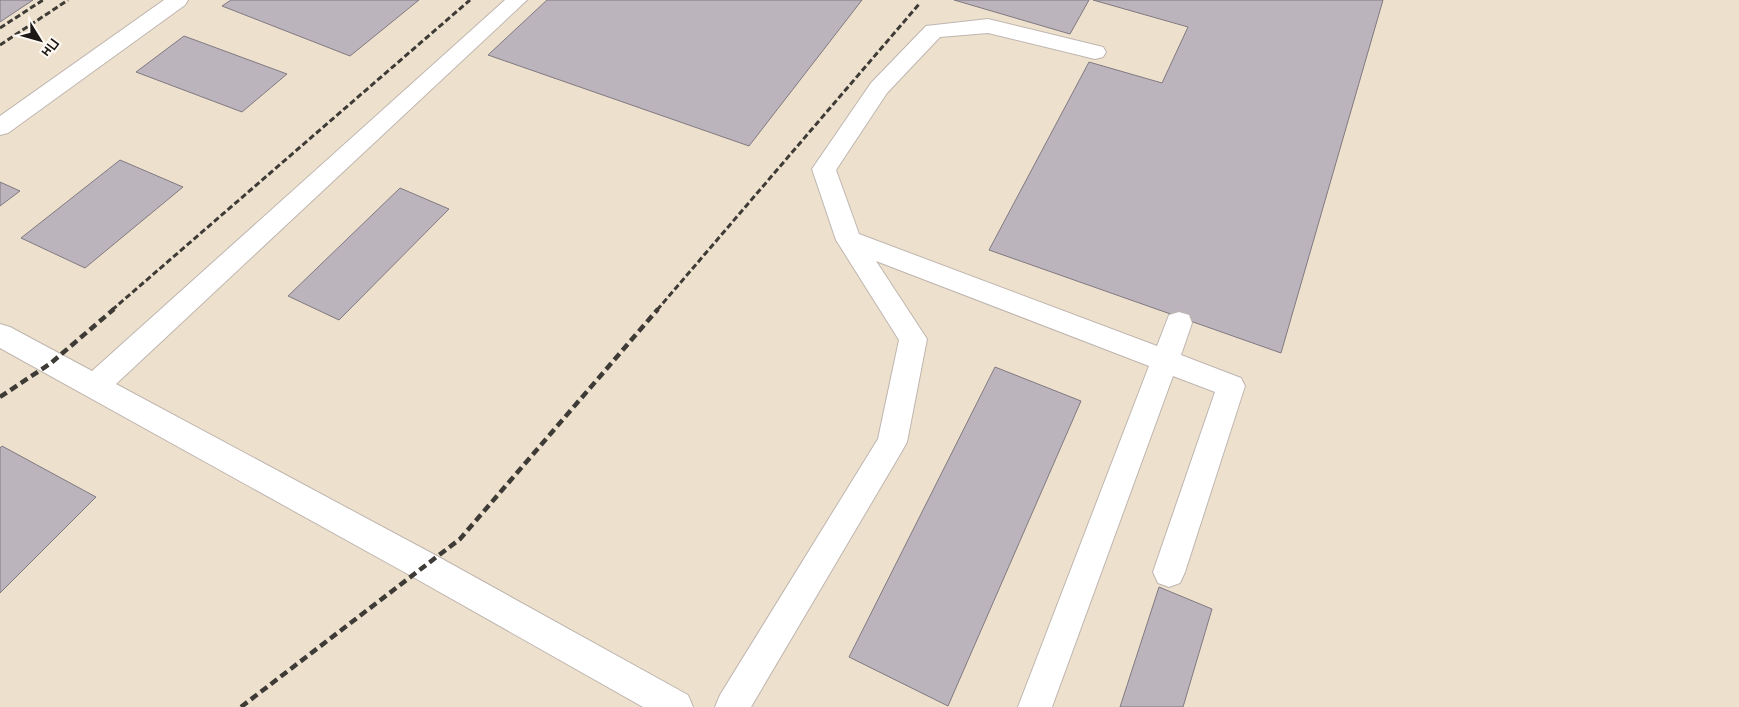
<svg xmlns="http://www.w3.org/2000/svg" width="1739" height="707" font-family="Manrope,sans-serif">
<rect width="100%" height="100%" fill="#f4eae3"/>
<rect fill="#ede1cd" x="0" y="0" width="1739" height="707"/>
<g fill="#bcb4bc" stroke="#807980">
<path d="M0,0H33L0,22Z"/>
<path d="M231,0H419L350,56L222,6Z"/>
<path d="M547,0H862L749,146L488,55Z"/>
<path d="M954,0H1089L1070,34Z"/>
<path d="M1093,0H1383L1281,353L989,250L1089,62L1162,83L1188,27Z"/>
<path d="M184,36L287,74L242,112L136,72Z"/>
<path d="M120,160L183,187L85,268L21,238Z"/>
<path d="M0,182L20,191L0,206Z"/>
<path d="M400,188L449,209L339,320L288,296Z"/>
<path d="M995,367L1081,401L948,706L849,657Z"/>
<path d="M2,446L96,497L0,593V448Z"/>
<path d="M1159,587L1212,609L1183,707H1120Z"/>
</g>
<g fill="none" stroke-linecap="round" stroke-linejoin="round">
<g stroke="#bfb5af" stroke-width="2">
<g id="minor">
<path d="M164,0H188L185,5L8,133L0,135V116Z"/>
<path d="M505,0H527L116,384L435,555L688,695L693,707H643L413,577L0,348V324L10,327L92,371Z"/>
<path d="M988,19L1103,47L1106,52L1103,57L1095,59L988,33L940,37L887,93L836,170L859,234L1157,346L1169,315L1179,312L1189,315L1192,323L1181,355L1241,378L1245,386L1185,572L1180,583L1169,587L1158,583L1153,572L1215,392L1173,376L1052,707H1018L1149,366L876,261L927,339L907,442L902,451L751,707H715L720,695L878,439L899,340L836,240L812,169L871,83L926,26Z"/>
</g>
</g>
<use href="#minor" fill="#fff" fill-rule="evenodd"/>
<g stroke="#3e3a36" stroke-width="3" stroke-dasharray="6 3" stroke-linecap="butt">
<path d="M0,28L43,0"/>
<path d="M0,45L68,0"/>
<path d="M112,310L470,0"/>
<path d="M657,310L920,3"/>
</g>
<g stroke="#3e3a36" stroke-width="4.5" stroke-dasharray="8 4.5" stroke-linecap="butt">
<path d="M0,397L51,363L114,309"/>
<path d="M241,707L460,539L658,309"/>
</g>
</g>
<g transform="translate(40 40) rotate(127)" stroke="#fff9f4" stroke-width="4" paint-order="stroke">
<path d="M0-4L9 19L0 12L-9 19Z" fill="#1c1916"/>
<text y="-8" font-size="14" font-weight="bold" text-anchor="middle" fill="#1c1916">Пн</text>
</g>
</svg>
